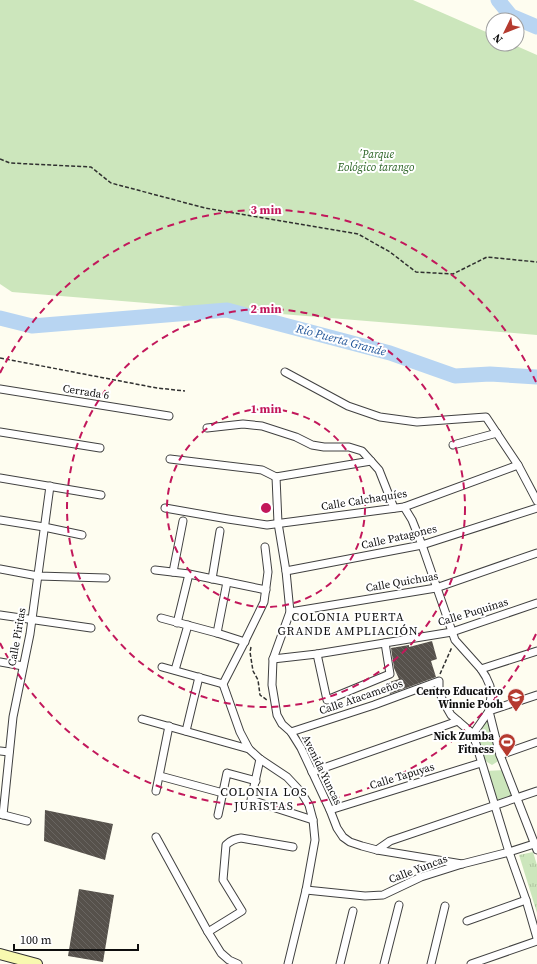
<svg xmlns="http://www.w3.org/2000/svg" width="537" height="964" viewBox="0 0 537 964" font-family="'Source Serif 4',serif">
	<defs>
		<pattern id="grass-tufts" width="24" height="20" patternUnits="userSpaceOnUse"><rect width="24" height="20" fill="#cce6bc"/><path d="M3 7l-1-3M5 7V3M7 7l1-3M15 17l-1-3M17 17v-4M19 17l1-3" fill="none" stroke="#aec4a0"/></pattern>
		<pattern id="building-back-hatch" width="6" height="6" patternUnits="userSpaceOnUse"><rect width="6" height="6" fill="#56514b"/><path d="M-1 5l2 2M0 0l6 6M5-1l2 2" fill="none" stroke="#696561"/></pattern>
	</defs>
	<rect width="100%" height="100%" fill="#fefdf0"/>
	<polygon fill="url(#grass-tufts)" points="533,852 537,865 537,913 519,855"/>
	<g fill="#cce6bc">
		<polygon points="0,0 413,0 493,35 493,44 512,44 537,55 537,335 12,292 0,284"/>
		<polygon points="488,716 500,760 492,765 484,760 477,739"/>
		<polygon points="504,770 513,797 495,803 486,771"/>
	</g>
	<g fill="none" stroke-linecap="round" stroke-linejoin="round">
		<g stroke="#b8d5f2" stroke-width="15">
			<polyline points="498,0 511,16 537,27"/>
			<polyline points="0,318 32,326 227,310 390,353 455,376 490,374 537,377"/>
		</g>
	</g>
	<g fill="url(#building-back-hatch)">
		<polygon points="432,641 437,659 431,661 436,677 390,694 386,683 399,679 394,668 391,648 409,645 409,647"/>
		<polygon points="45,810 113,824 105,860 44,841"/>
		<polygon points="79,889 114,895 103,962 68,956"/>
	</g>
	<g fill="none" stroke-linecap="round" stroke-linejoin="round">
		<g stroke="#414141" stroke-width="9">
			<g id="street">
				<polyline points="285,372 348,406 380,417 417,422 486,417 518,465 537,501"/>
				<polyline points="0,389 169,416"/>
				<polyline points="207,428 243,424 262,426 296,437 312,445 324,447 349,447 362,451 379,470 394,508"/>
				<polyline points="0,432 100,448"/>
				<polyline points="453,445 497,433"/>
				<polyline points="170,459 262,470 276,477"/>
				<polyline points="276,477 278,523 286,571 290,612 273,659 272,685 277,715 282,724 291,732 301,748 330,810 337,828 343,837 350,842 362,846 377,850 462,864"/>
				<polyline points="276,477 371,461"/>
				<polyline points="0,478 101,495"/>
				<polyline points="404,507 412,520 422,545 455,640 481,669 486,677 490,686 491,696 489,711 473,734"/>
				<polyline points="165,508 228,519 267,525 404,507 518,465"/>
				<polyline points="0,520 44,527 82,535"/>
				<polyline points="265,547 268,572 264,602 243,645 223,684 240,732 249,749 260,759 287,777 301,792 309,805 313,820 315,840 306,890 288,964"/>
				<polyline points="0,569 38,576 106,578"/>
				<polyline points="155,570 189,574 266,590"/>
				<polyline points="286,571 422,545 537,508"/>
				<polyline points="173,572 183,521"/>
				<polyline points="212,579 220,531"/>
				<polyline points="290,612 436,588 537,553"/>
				<polyline points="0,615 91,628"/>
				<polyline points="161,618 217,633 245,642"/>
				<polyline points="177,623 189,574"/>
				<polyline points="217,633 227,582"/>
				<polyline points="317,654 327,700 390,674 385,643"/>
				<polyline points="273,659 317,654 452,632 537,603"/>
				<polyline points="0,662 23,666"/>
				<polyline points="162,667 223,684"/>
				<polyline points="481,669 537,651"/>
				<polyline points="175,670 188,625"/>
				<polyline points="537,695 489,711 500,755 537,850"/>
				<polyline points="142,719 249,749"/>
				<polyline points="186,731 199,677"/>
				<polyline points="291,732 374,705 439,681 439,689 442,699 447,708 451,715 473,734 509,852 526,900 537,938"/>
				<polyline points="0,751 9,752"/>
				<polyline points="500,755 537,742"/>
				<polyline points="260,759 251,800 313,820"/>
				<polyline points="312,772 458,721"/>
				<polyline points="160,776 223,793"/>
				<polyline points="156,791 169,726"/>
				<polyline points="330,810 481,763"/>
				<polyline points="0,814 27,821"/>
				<polyline points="3,815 13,717 30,634 50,486"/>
				<polyline points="218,815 227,773 256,781"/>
				<polyline points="156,837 208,932 221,953 229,960 238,964"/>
				<polyline points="377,850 390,841 537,791"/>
				<polyline points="306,890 365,896 383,895 421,877 462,864 509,852 537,843"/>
				<polyline points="467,921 526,900"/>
				<path d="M208,932l34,-21 -19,-31 3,-35c5,-5 9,-6 15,-7l52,9"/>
				<polyline points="340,964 353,911"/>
				<polyline points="384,964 399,905"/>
				<polyline points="431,964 445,906"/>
				<polyline points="471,964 537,941"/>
			</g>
		</g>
		<g stroke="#303030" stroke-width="12">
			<polyline id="secondary" points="0,954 37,964"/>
		</g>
		<g stroke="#303030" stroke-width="1.5" stroke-dasharray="4 2" stroke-linecap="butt">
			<polyline points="0,159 10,163 91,167 111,183 205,208 358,234 390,252 416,272 453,274 487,257 537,262"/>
			<polyline points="0,358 157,388 185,391"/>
			<polyline points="251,647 250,652 253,671 258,680 260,695 267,700"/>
			<polyline points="440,674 452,647"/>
		</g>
		<use href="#street" stroke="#fff" stroke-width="7"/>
		<use href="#secondary" stroke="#f8f9b0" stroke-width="10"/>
	</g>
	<g fill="none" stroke="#c2185b" stroke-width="2" stroke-dasharray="7 5">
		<circle cx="266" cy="508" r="99"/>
		<circle cx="266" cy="508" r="199"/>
		<path d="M536 634A298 298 0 0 1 0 643M0 373A298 298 0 0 1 536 382"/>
	</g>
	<defs>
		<g id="school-pin" transform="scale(0.9)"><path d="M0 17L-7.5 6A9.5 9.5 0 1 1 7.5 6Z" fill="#b53a2f" stroke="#fff"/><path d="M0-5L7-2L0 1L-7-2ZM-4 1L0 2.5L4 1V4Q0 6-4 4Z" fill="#fff"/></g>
		<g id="stadium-pin" transform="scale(0.9)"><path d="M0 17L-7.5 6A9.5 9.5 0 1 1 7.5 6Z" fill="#b53a2f" stroke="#fff"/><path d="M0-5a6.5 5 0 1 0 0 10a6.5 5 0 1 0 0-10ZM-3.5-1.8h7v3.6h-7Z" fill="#fff"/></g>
	</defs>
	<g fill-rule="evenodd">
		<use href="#school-pin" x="516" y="697"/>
		<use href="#stadium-pin" x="507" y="742"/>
	</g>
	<g text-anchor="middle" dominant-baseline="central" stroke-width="4" stroke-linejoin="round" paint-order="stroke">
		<g font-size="11" font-style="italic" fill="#286222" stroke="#fff">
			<text x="376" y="154">´Parque<tspan x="376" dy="13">Eológico tarango</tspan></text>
		</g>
		<g font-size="11" fill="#0e0e0e" stroke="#fff">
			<text transform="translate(86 392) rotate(9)">Cerrada 6</text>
			<text transform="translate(364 500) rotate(-9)">Calle Calchaquíes</text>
			<text transform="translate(399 537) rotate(-13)">Calle Patagones</text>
			<text transform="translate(402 582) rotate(-10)">Calle Quichuas</text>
			<text transform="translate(473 612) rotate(-17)">Calle Puquinas</text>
			<text transform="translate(17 637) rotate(-80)">Calle Piritas</text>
			<text transform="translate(361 697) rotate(-19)">Calle Atacameños</text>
			<text transform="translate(322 770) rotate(64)">Avenida Yuncas</text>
			<text transform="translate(402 776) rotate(-17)">Calle Tapuyas</text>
			<text transform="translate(418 869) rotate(-21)">Calle Yuncas</text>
		</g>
		<g font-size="11" font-weight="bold" fill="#0e0e0e" stroke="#fff" text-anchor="end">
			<text x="503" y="691">Centro Educativo<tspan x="503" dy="13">Winnie Pooh</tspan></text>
			<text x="494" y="736">Nick Zumba<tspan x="494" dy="13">Fitness</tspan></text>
		</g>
		<g font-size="12" font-style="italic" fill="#1f5498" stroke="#fff">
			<text transform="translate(341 340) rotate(15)">Río Puerta Grande</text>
		</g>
		<g font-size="12" letter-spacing="1" fill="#0e0e0e" stroke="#fff">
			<text x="348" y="617">COLONIA PUERTA<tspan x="348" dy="14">GRANDE AMPLIACIÓN</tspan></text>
			<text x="264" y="792">COLONIA LOS<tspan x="264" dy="14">JURISTAS</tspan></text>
		</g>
	</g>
	<circle cx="266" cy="508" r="6" fill="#c2185b" stroke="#fff" stroke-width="2"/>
	<g font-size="12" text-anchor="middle" font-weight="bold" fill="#c2185b" stroke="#fff" stroke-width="4" stroke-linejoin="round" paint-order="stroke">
		<text x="266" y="214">3 min</text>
		<text x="266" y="313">2 min</text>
		<text x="266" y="413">1 min</text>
	</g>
	<g transform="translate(505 32) rotate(227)"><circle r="19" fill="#ffffff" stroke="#9f9f9f"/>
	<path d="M0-3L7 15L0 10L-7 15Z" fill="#b53a2f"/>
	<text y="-6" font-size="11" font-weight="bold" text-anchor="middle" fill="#0e0e0e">N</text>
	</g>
	<path d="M14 944v6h124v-6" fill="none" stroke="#0e0e0e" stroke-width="2"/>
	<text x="20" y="944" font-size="12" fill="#0e0e0e" stroke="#ffffff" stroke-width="3" paint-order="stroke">100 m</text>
</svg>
